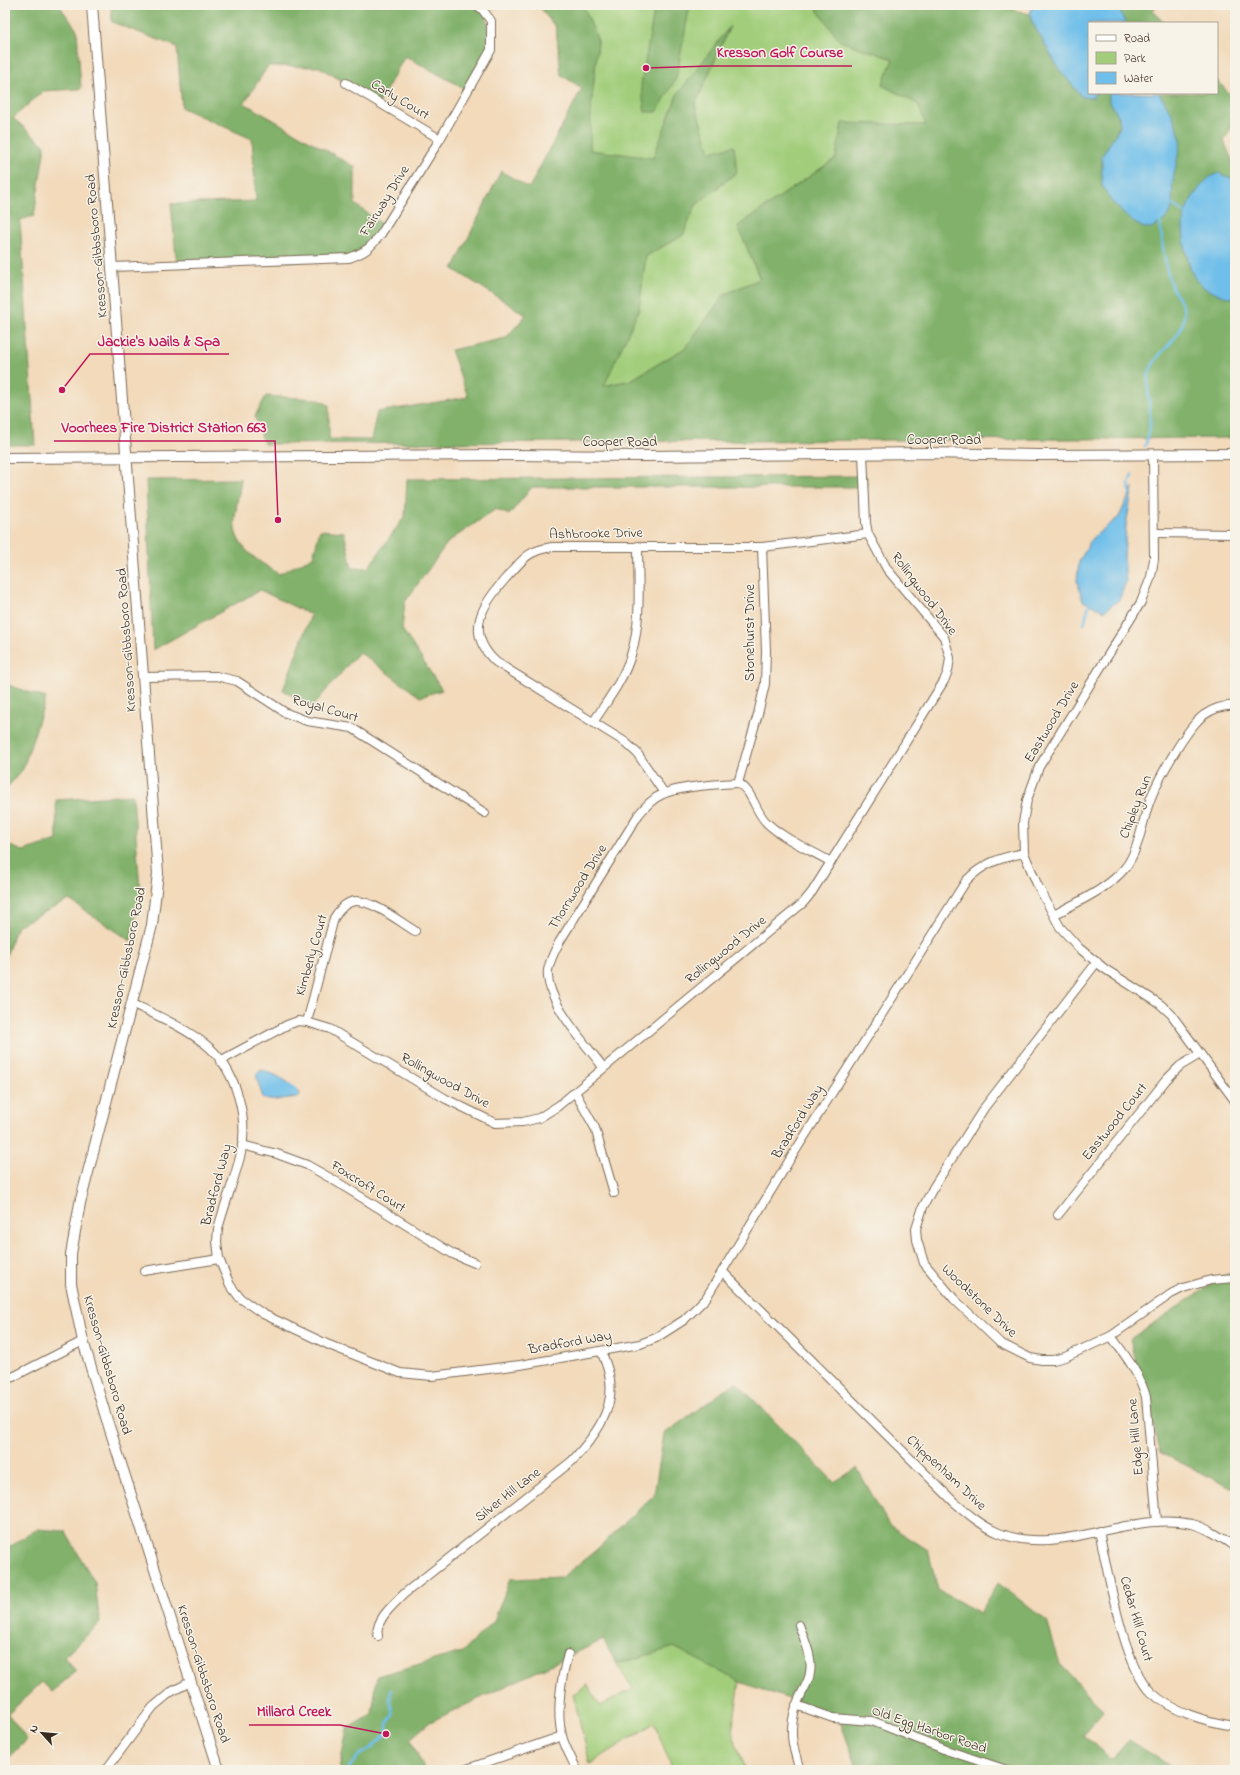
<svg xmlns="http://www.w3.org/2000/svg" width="1240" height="1775" viewBox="0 0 1240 1775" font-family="'Indie Flower',sans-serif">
	<rect width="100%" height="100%" fill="#f7f3e8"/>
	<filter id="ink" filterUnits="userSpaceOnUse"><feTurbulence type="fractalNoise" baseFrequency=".025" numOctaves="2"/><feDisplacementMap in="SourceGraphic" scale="8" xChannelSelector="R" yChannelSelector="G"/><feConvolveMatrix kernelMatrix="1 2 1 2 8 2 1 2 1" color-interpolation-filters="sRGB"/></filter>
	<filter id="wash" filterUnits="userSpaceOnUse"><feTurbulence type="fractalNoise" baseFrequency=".012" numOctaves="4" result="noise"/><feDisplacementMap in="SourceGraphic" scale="16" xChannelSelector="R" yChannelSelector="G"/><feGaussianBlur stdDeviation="0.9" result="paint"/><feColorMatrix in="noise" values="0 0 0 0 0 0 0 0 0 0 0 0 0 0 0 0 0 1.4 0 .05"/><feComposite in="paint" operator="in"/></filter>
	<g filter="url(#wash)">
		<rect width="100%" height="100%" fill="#f2dabb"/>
		<g fill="#a2ce7b" stroke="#6e7c4c">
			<polygon points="583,5 816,5 818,11 840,41 894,59 882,85 918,104 926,125 842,124 836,158 738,226 760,279 725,294 685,348 631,380 603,386 639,309 646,256 683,235 696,205 737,172 710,152 695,105 729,28 677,95 654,159 589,150 591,108 598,41"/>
			<polygon points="674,1647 740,1682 732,1732 746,1770 673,1770 654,1723 590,1764 573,1694 588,1685 600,1706 633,1689 617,1664"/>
		</g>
		<g fill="#81b16b" stroke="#5e6e44">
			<polygon points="5,5 59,5 77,30 81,89 43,91 13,118 45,146 34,216 20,220 35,445 5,445"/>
			<polygon points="111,5 117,5 133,11 134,5 512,5 485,10 491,41 467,90 405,56 379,103 319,67 268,66 244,103 355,167 355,204 386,227 349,259 177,266 171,204 256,201 252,139 182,108 177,47 112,22"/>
			<polygon points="538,5 583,5 598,41 591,108 590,150 653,158 677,95 730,26 695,105 710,152 734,146 737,172 696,205 683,235 646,256 639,309 604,386 631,380 685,348 725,294 760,279 738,226 836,158 842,123 926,125 918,104 882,85 893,59 840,41 818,11 816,5 1002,5 1006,8 1030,14 1059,69 1086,98 1093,93 1111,93 1120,122 1102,185 1159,224 1181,140 1159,93 1217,93 1217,80 1235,100 1235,121 1224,141 1235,167 1235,438 264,444 255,416 266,396 317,399 329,405 329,439 371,440 377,412 468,397 451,350 506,338 526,315 453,269 501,171 529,188 582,88 561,75 556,28"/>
			<polygon points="655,5 690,5 676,79 657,112 645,112 641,85"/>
			<polygon points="1115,5 1158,5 1153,11 1164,23 1126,23"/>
			<path d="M866,476l1,11h-335l-23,28 -13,-6 -48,33 -43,60 -3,27 40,61 -22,7 -61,-45 -47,55 -29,-17 28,-75 -51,-25 -107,60 -7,-170 95,-1c-1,12 -8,39 -6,50 4,22 27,34 44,45l34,-17 7,-27 24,2 8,36h16l37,-52 2,-37z"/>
			<polygon points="5,684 46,698 23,769 5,790"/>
			<polygon points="133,795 140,890 131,941 69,900 17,926 5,959 5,844 23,851 57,840 56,800"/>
			<polygon points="1228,1273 1235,1274 1235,1489 1161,1453 1130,1339"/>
			<polygon points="736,1382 834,1482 857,1468 889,1525 928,1550 938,1590 980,1613 998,1583 1047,1621 1060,1664 1104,1711 1083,1735 1112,1759 1129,1740 1177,1770 858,1770 838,1716 740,1682 674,1647 617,1664 603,1640 430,1722 410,1739 425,1770 339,1770 347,1729 372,1714 377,1676 462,1652 494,1621 510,1579 562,1577 595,1551 654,1495 664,1434"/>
			<polygon points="37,1529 65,1531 95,1583 100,1623 64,1657 76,1671 52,1692 42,1682 8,1714 27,1740 5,1762 5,1550"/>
		</g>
		<g fill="#6fbfea" stroke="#557484">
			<polygon points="1032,5 1118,5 1125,23 1089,23 1089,93 1096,93 1092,98 1082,97 1059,69 1032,22 1030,14"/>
			<polygon points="1109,93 1159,93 1172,114 1181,140 1173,180 1172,208 1165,220 1151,228 1144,228 1133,222 1111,201 1102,185 1102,156 1120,127 1119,117 1109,101"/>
			<path d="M1219,173l16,7v119c-11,-3 -28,-7 -36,-16 -8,-7 -9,-17 -12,-27 -6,-29 -7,-43 11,-66 6,-8 11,-14 21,-17z"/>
			<polygon points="1133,487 1126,525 1124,558 1126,582 1119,600 1104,611 1083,601 1077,581 1079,562 1092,538 1119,517"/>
			<path d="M261,1070c9,1 35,15 39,24l-2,4c-13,-2 -23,6 -35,0l-7,-23z"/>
		</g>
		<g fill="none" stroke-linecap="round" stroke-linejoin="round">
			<g stroke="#6fbfea" stroke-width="2.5">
				<polyline points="1171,204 1187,214"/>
				<path d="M1145,446c2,-6 5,-13 5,-21 1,-18 -6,-40 1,-57 9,-21 35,-30 33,-57 -1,-10 -10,-17 -13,-27 -7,-20 -9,-42 -11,-63"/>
				<polyline points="1130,494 1129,483 1132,475"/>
				<polyline points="1084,624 1090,601"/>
				<polyline points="347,1770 359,1755 371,1748 387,1733 387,1723 393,1715 390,1698 391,1690"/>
			</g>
		</g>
	</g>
	<g filter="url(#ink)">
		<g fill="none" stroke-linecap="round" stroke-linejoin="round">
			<g stroke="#7b6855" stroke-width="10">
				<g id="minor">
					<polyline points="346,83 440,139"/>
					<path d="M113,267l236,-9c17,-6 21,-10 32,-24l59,-95 51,-89v-29l-9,-12 -6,-4"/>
					<polyline points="1153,454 1154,559 1151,577 1141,602 1039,767 1027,800 1023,823 1024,853 1037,884 1060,927 1079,948 1105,969 1160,1004 1171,1014 1235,1101"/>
					<polyline points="1154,533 1235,534"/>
					<polyline points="143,677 216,676 237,681 286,713 307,721 352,728 485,813"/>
					<path d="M594,721c13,-20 30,-42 37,-66 11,-35 7,-74 7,-109"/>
					<polyline points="738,783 758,714 765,684 766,651 762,547"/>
					<path d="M738,783c15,8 17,29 29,40 17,16 43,27 64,39"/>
					<path d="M664,793l-27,-40 -12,-11 -129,-80c-32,-30 -14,-57 10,-84 17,-18 20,-27 46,-31h210l106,-13"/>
					<path d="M1054,915c23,-13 54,-26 71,-47 14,-18 17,-45 24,-65 7,-21 38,-76 55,-88 9,-6 20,-10 31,-9"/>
					<polyline points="1097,962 984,1108 933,1188 923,1207 916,1229 917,1240 924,1263 954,1299 1000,1343 1030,1358 1042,1360 1053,1360 1065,1357 1111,1336 1171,1294 1183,1288 1211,1280 1235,1278"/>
					<path d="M133,1004c25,12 55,25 77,44 26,24 39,70 31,105 -6,25 -16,50 -23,76l-1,12 2,18 11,26 10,13 23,16 66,31 71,28 32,3 88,-11 120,-21 16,-6 28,-18 22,-22 83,-137 177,-280c17,-18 34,-23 58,-28"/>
					<path d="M307,1022l27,-104c5,-8 12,-17 22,-17 18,0 44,21 59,30"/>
					<polyline points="220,1061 287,1025 298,1021 307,1022 330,1029 446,1099 495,1123 523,1122 539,1118 558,1106 803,903 812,892 944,681 948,671 950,658 944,637 887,569 868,534 866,523 863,454"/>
					<path d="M603,1067c-18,-24 -58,-66 -55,-97 2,-10 7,-20 12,-29l79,-127c7,-8 14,-16 24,-20 18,-8 55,-10 75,-11"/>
					<polyline points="575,1092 595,1128 614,1193"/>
					<polyline points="242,1145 277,1154 307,1165 332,1179 453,1254 475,1263"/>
					<polyline points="1058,1215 1166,1080 1180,1066 1200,1054"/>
					<polyline points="144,1271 219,1259"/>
					<path d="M723,1272l231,230c14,12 28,24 45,31 61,25 130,-23 193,-9 16,4 30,14 43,23"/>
					<path d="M1111,1336c14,19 29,38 35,61l11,125"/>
					<polyline points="5,1381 83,1341"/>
					<path d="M1099,1531c9,40 24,134 52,161 21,20 56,30 84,34"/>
					<path d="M799,1625c5,14 14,32 11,48 -1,10 -10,21 -13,31 -9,25 -5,42 3,66"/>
					<path d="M378,1636c-4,-16 17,-33 27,-43l167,-132c22,-24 45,-52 37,-87 -2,-8 -5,-16 -8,-23"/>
					<path d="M568,1654c-7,24 -12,58 -6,82 3,12 10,23 15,34"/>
					<polyline points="796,1705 833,1718 872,1721 949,1751 1007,1770"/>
					<polyline points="106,1770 153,1707 171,1692 190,1682"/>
					<polyline points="464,1770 562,1736"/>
				</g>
			</g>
			<g stroke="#7b6855" stroke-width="12">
				<g id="tertiary">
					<polyline points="92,5 158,873 152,925 80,1203 71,1254 71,1284 83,1341 106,1417 219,1770"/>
					<polyline points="5,458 503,455 645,456 928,453 1038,455 1235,454"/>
				</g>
			</g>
			<use href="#minor" stroke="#fff" stroke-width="8"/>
			<use href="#tertiary" stroke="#fff" stroke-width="10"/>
		</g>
	</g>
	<g text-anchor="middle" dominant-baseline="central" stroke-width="3" stroke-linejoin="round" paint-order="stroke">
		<g font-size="14" fill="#3b2a1e" stroke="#f7f3e8">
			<text transform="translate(400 100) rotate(31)">Carly Court</text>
			<text transform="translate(385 201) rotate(-58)">Fairway Drive</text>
			<text transform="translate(97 246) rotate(-95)">Kresson-Gibbsboro Road</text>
			<text x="944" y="440">Cooper Road</text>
			<text x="620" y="442">Cooper Road</text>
			<text transform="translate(596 534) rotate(-1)">Ashbrooke Drive</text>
			<text transform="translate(924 594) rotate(53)">Rollingwood Drive</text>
			<text transform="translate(750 633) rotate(-90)">Stonehurst Drive</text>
			<text transform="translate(127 640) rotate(-94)">Kresson-Gibbsboro Road</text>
			<text transform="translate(325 709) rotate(16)">Royal Court</text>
			<text transform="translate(1052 722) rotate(-59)">Eastwood Drive</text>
			<text transform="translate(1136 807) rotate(-69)">Chipley Run</text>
			<text transform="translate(578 887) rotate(-58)">Thornwood Drive</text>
			<text transform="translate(726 950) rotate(-39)">Rollingwood Drive</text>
			<text transform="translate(312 955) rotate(-74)">Kimberly Court</text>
			<text transform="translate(127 958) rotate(-78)">Kresson-Gibbsboro Road</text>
			<text transform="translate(445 1081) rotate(29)">Rollingwood Drive</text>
			<text transform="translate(798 1122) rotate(-58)">Bradford Way</text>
			<text transform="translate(1115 1122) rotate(-51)">Eastwood Court</text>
			<text transform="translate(217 1185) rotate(-75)">Bradford Way</text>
			<text transform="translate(368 1187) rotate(32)">Foxcroft Court</text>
			<text transform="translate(979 1301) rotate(44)">Woodstone Drive</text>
			<text transform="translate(570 1343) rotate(-10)">Bradford Way</text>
			<text transform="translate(107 1365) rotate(74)">Kresson-Gibbsboro Road</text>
			<text transform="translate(1136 1437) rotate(-95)">Edge Hill Lane</text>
			<text transform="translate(946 1473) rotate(43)">Chippenham Drive</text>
			<text transform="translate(508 1495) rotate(-38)">Silver Hill Lane</text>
			<text transform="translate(1136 1619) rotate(74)">Cedar Hill Court</text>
			<text transform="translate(203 1674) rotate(72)">Kresson-Gibbsboro Road</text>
			<text transform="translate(929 1730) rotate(19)">Old Egg Harbor Road</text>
		</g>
	</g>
	<path fill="none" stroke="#c2185b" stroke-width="1.5" d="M646 68L709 66H852M62 390L90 354H229M278 520L275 441H54M386 1734L340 1725H249"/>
	<g fill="#c2185b" stroke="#f7f3e8" stroke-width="1.5">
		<circle cx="646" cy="68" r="4"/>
		<circle cx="62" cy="390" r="4"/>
		<circle cx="278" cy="520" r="4"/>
		<circle cx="386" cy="1734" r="4"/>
	</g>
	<g font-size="15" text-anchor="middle" font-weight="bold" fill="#c2185b" stroke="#f7f3e8" stroke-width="3" stroke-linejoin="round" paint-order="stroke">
		<text x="780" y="57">Kresson Golf Course</text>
		<text x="159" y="346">Jackie's Nails &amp; Spa</text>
		<text x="164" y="432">Voorhees Fire District Station 663</text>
		<text x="294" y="1716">Millard Creek</text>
	</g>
	<rect width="1240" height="1775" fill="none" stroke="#f7f3e8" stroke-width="20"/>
	<rect x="1088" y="22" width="130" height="72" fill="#f7f3e8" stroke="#aca397"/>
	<rect x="1096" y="35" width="20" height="6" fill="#ffffff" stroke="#aca397"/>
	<text x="1124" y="42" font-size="12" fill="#3b2a1e">Road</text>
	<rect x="1096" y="52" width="20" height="12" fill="#a2ce7b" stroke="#aca397"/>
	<text x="1124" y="62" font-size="12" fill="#3b2a1e">Park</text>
	<rect x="1096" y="72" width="20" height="12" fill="#6fbfea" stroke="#aca397"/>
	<text x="1124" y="82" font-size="12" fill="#3b2a1e">Water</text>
	<g transform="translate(42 1733) rotate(297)" stroke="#f7f3e8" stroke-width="3" paint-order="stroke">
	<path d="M0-3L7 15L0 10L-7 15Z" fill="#3b2a1e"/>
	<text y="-6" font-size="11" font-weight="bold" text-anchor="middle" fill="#3b2a1e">N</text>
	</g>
</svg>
